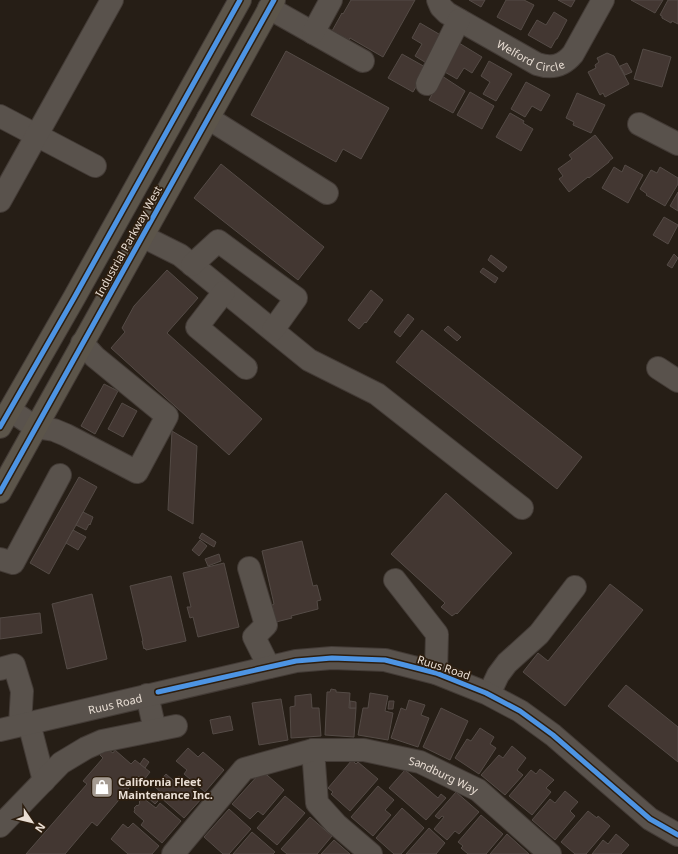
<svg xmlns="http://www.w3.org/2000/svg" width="678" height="854" viewBox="0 0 678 854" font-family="'Noto Sans',sans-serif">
	<rect width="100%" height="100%" fill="#261e16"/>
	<g fill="#433732" stroke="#544b46">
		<polygon points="351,0 415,0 383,57 350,38 349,40 332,31 342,13 343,14"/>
		<polygon points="469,0 485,0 481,7"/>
		<polygon points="506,0 524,0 534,5 521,30 497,17"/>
		<polygon points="558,0 575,0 571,7"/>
		<polygon points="631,0 663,0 655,13"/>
		<polygon points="668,0 678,0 678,24 672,21 671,23 662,18 662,16 660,15"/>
		<polygon points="554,12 567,20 557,39 556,39 551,48 528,35 537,20 546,25"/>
		<polygon points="420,23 444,37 428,64 415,56 422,44 412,38"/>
		<polygon points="459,43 482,57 472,73 464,68 457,79 443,71"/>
		<polygon points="643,49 671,57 662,87 634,79"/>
		<polygon points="286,51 389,108 361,159 343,149 336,162 251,115"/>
		<polygon points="607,53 614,56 629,84 605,97 603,93 600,95 588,72 596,68 595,65 599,62 597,58"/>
		<polygon points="402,54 427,68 413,92 388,78"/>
		<polygon points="489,61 512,74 496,101 483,94 490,82 481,76"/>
		<polygon points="627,63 632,72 625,75 620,66"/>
		<polygon points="442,76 465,91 453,113 429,100"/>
		<polygon points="526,82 550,95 541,111 532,106 525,117 511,109"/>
		<polygon points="470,92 494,106 482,129 457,115"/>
		<polygon points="577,93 605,105 591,133 573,125 574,122 566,118"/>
		<polygon points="510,113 524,121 523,123 533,129 521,151 496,137"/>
		<polygon points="595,135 613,158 609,161 609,162 589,178 588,177 569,192 559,179 563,176 558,169 572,159 569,155"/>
		<polygon points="221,164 324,247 298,280 194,198"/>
		<polygon points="625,165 643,175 628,203 602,188 614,167 622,172"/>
		<polygon points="660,167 678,178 678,184 665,206 646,195 647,194 640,189 651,170 657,173"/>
		<polygon points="678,192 678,211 670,206"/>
		<polygon points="664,217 678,225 668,244 653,235"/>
		<polygon points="674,254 678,258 672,268 667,265"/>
		<polygon points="491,255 507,267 503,272 488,260"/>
		<polygon points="483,268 498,278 495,283 480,272"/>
		<polygon points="167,270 198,298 167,333 262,419 229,455 111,348 125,332 122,328 134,306"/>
		<polygon points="371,290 383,300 366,323 365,322 359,329 348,320"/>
		<polygon points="408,314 414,319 400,337 394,332"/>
		<polygon points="448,326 461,337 457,341 444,330"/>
		<polygon points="422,330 582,457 557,489 396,362"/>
		<polygon points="104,384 118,391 95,434 81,426"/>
		<polygon points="122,403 137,411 123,437 108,429"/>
		<polygon points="172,431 197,446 193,524 168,510"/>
		<polygon points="79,477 97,487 49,574 30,563"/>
		<polygon points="446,493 512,553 457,614 456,613 452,616 441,607 445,603 391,554"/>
		<polygon points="83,512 93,517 90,525 89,524 86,530 76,525"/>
		<polygon points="73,530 86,537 78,550 66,543"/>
		<polygon points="202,533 216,542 214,547 199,538"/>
		<polygon points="200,540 207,546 199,556 192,550"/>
		<polygon points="302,541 313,586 317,585 321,600 317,601 318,609 291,616 292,618 276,622 272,605 274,604 262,551"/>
		<polygon points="219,554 221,561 208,566 205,559"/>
		<polygon points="224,563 239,627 198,637 193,617 190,618 187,607 191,607 183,573"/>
		<polygon points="171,576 186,641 146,650 145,648 144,649 142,641 143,641 130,586"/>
		<polygon points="610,584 643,610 565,706 523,672 538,653 548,661"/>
		<polygon points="92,594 107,659 67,669 52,604"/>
		<polygon points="40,613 42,633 0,639 0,618"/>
		<polygon points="626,685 678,727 678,762 608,706"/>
		<polygon points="331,689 336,690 336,692 350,693 349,708 356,708 354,737 325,735 327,692 330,692"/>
		<polygon points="370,693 388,696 385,711 393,713 388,740 358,735 363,708 368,708"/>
		<polygon points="311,694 312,708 319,708 321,736 291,738 290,707 295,706 295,696"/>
		<polygon points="281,699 288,740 259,745 252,703"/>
		<polygon points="409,700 425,705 421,715 429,718 418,747 391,738 401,708 406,710"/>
		<polygon points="350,701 356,702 356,708 350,708"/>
		<polygon points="389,701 394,701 393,709 388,709"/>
		<polygon points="441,708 468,721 450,760 423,747"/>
		<polygon points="230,716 233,730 213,734 210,720"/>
		<polygon points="480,728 494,737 490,744 496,748 479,774 455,758 467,739 471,741"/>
		<polygon points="512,746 526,758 517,770 523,775 505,795 481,775 499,755 503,758"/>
		<polygon points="106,748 113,753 115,750 131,764 135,760 150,772 144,780 139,776 97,826 92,822 65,854 26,854 87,784 83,781 103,758 100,755"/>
		<polygon points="188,748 198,757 203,752 224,770 205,792 184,774 187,770 176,761"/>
		<polygon points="144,758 149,762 145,768 140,764"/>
		<polygon points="352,760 356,764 358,762 378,779 350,811 331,794 333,792 328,788"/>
		<polygon points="540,769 554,780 546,788 551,792 532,815 509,796 531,770 536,774"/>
		<polygon points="405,770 438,798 441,794 446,798 426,820 389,788"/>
		<polygon points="260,773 267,775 284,790 263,815 258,811 250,819 232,804"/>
		<polygon points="166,774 174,781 179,776 203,797 184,818 160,797 163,794 155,787"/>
		<polygon points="378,786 394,800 385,810 391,815 373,836 351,817"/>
		<polygon points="565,791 578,802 570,811 575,816 555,840 532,820 550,799 555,803"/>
		<polygon points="456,792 479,812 459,834 455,831 447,840 434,829 444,817 442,816 439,819 435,816"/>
		<polygon points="149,793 158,801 155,804 146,796"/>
		<polygon points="285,796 305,813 277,845 257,828"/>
		<polygon points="143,798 156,808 160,803 181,821 162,843 141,825 144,821 134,812 135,809 134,808 137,805 138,806 140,803 139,802"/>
		<polygon points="402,808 424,828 401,854 394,854 376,838"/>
		<polygon points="229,809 251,829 229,854 223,854 204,837"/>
		<polygon points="588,811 597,818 598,816 610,826 586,854 575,854 561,842"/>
		<polygon points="481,815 503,834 486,854 468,854 461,848 463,846 458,842"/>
		<polygon points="310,817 332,836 317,854 287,854 281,849"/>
		<polygon points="133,823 159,846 152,854 128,854 111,839 123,824 128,828"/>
		<polygon points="429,828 445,843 436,854 406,854"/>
		<polygon points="252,832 275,852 273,854 233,854"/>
		<polygon points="507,834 529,854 490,854"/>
		<polygon points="616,834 629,845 621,854 592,854 603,840 608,844"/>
		<polygon points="334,840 350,854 321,854"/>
	</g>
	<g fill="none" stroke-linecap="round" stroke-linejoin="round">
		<g stroke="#433b36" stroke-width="24">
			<g id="minor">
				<path id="s1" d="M438,0l3,7 6,6 90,51c15,5 26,2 36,-10l30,-54"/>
				<polyline points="269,8 363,61"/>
				<polyline points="313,33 331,0"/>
				<polyline points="427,84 459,20"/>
				<polyline points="0,116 95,166"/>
				<polyline points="208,118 327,193"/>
				<polyline points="639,124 678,144"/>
				<polyline points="0,201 112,0"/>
				<polyline points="142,236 180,255 309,360 377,394 522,508"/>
				<polyline points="192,265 218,241 296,298 273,330"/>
				<polyline points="224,292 197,327 246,368"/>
				<polyline points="658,368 678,381"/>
				<polyline points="10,410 35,427 54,430 66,435 137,472 167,416 95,357 82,343"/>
				<polyline points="0,559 13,563 60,475"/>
				<polyline points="249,568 266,625 254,637 269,667"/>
				<polyline points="395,580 437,634 436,673"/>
				<polyline points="0,669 14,665 22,691 20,725"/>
				<polyline points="489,694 498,675 507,663 539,634 575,587"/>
				<polyline points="147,695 155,730"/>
				<polyline points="29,723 44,781"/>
				<path id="s2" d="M0,730l296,-69 36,-3 53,2 51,13 50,20 34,18 33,24 97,84 28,16"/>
				<polyline points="313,750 317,803 336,824 371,854"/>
				<polyline points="0,826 61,763 86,748 102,741 176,726"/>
				<path id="s3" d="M173,854l71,-85 69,-19h51l56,12 58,28 72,64"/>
			</g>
		</g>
		<g stroke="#433b36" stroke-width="24">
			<g id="major">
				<polyline points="0,427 74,298 240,0"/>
				<polyline points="0,492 274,0"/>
			</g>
		</g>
		<use href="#minor" stroke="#59524c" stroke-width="22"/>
		<use href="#major" stroke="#5c554a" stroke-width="22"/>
		<g stroke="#2d1e0f" stroke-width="8">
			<g id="cycleway">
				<polyline points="0,427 74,298 240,0"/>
				<polyline points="0,492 274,0"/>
				<polyline points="158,692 296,661 332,658 385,660 436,673 486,693 520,711 553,735 650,819 678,835"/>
			</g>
		</g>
		<use href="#cycleway" stroke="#4d94e3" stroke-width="5"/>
	</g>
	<defs>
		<g id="shop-square" transform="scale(1.15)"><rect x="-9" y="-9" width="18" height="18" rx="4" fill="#a59b92" stroke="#2d1e0f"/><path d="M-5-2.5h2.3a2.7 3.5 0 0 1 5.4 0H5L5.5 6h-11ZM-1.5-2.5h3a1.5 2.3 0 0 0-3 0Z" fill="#fff"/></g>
	</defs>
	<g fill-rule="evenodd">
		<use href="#shop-square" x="102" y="787"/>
	</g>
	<g text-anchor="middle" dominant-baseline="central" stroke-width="3.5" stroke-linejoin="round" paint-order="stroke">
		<g font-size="11" fill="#e9ded4" stroke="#2d1e0f">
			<text stroke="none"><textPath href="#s1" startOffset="111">Welford Circle</textPath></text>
			<text transform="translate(128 241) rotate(-61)">Industrial Parkway West</text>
			<text transform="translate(444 667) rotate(18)">Ruus Road</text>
			<text stroke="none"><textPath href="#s2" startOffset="118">Ruus Road</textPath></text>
			<text stroke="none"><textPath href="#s3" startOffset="317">Sandburg Way</textPath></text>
		</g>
		<g font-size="11" font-weight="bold" fill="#e9ded4" stroke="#2d1e0f" text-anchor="start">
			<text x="118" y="781">California Fleet<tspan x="118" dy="13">Maintenance Inc.</tspan></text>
		</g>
	</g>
	<g transform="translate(32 822) rotate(125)" stroke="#2d1e0f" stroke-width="3" paint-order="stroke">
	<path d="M0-3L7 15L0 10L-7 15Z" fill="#e9ded4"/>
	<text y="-6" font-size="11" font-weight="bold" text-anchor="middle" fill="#e9ded4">N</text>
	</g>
</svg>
